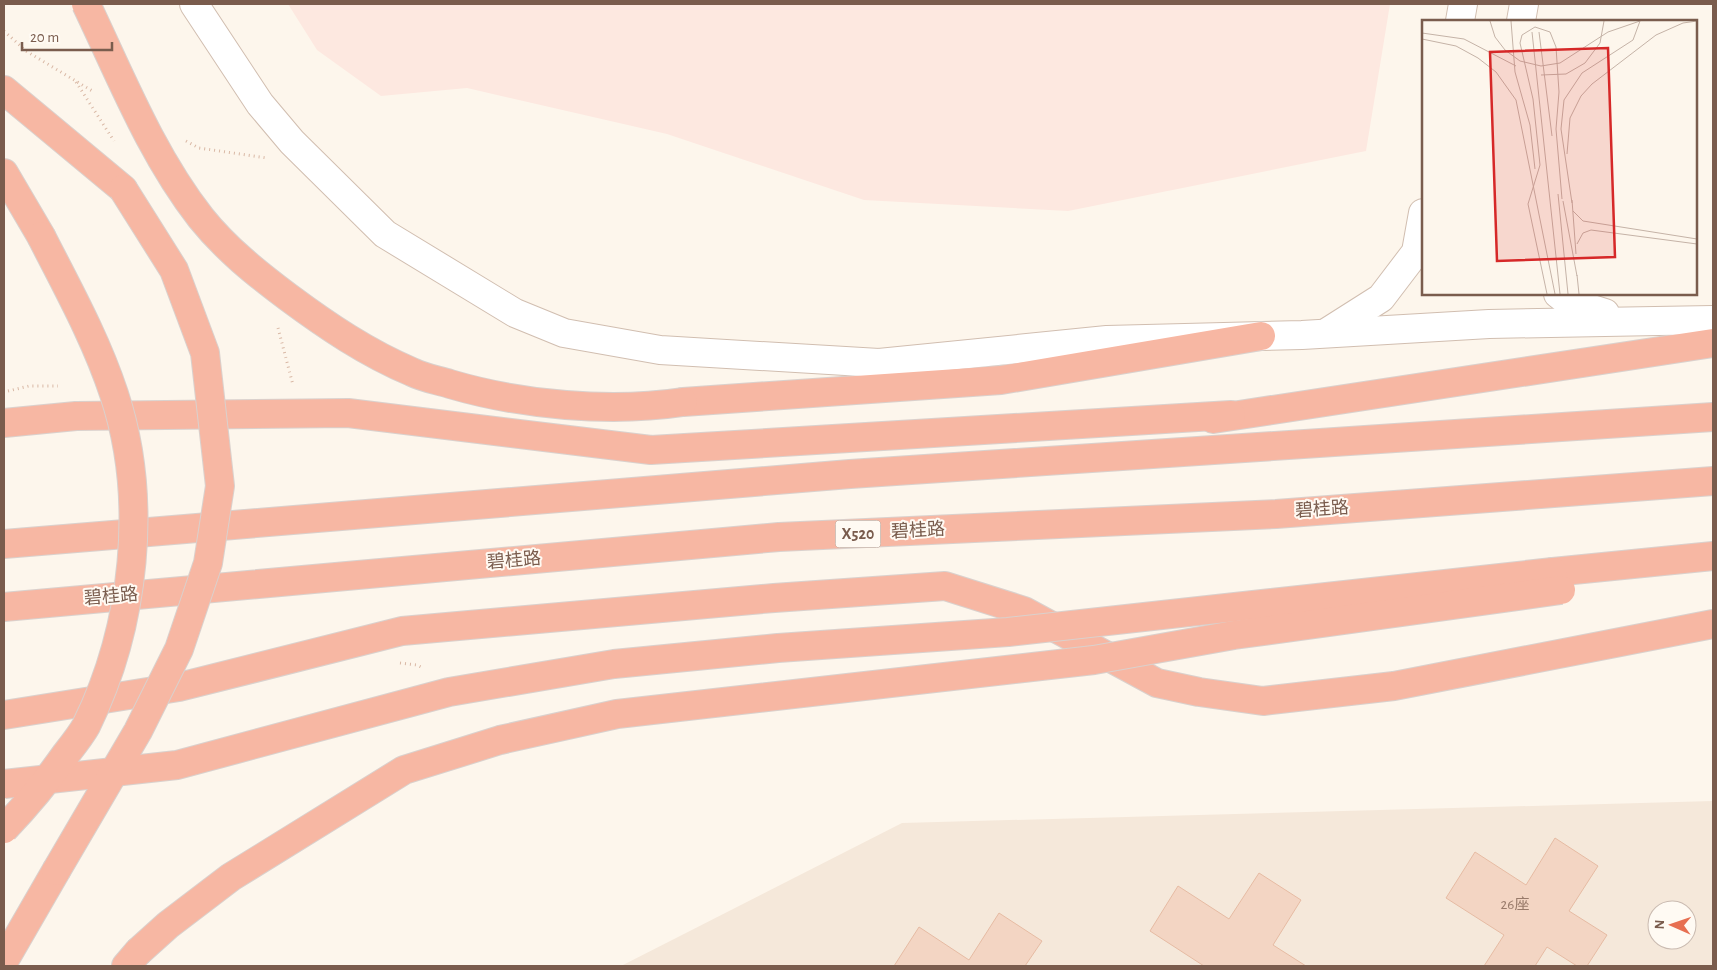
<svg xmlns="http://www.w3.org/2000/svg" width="1717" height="970" viewBox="0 0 1717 970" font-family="'Alegreya Sans','Noto Sans SC',sans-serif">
	<rect width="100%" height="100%" fill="#fdf6ec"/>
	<path fill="#f5e8da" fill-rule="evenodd" d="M1713,801v165h-1092l281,-143zM1657,910h30v30h-30z"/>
	<polygon fill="#fde8e0" points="288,4 1390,4 1366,151 1068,211 864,200 667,134 467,88 381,96 317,50"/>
	<g fill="#f3d5c3" stroke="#e6bba3">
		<polygon points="1555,838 1598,866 1569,911 1607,935 1587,966 1577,966 1547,947 1535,966 1484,966 1504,935 1446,898 1475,852 1526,885"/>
		<polygon points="1259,873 1301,900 1273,945 1306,966 1204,966 1150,931 1178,886 1229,919"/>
		<polygon points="999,913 1042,941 1025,966 894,966 919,927 969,960"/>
	</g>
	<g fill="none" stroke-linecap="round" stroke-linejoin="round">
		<g stroke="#d1beb0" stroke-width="30">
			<g id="minor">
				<polyline points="194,4 260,104 292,142 385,234 515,313 564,333 660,350 879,363 1107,340 1302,335 1489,324 1713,320"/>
				<polyline points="1460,21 1463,4"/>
				<polyline points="1521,21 1524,4"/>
				<polyline points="1558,294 1567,301 1605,313"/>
				<polyline points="1329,331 1381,298 1416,252 1423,213"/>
			</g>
		</g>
		<g stroke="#dad1cd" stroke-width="30">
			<g id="highway">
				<polyline points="4,90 123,189"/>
				<polyline points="4,173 41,236"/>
				<polyline points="683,402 1001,380 1261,336"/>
				<polyline points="1213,419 1713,343"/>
				<polyline points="4,423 76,416 348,413 651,450 1231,415"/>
				<polyline points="4,544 850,474 1713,417"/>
				<polyline points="1553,572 1713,556"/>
				<polyline points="4,607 779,537 1276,514 1713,481"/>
				<polyline points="4,715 179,687 402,631 774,598 945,586 1024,611 1157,683 1199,692 1263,701 1394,686 1713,624"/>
				<polyline points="4,961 56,871"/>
				<polyline points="126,966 138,952"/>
			</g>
		</g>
		<g stroke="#d9b8a5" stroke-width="3" stroke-dasharray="1 4" stroke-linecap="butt">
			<polyline points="4,31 26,51 94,92"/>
			<polyline points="76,82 114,141"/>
			<polyline points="186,141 199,148 267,158"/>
			<polyline points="278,328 293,385"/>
			<polyline points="8,391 29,386 58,386"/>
			<polyline points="400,663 417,665 423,668"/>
		</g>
		<use href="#minor" stroke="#fff" stroke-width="28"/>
		<use href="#highway" stroke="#f7b7a3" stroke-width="28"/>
		<g stroke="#dad1cd" stroke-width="30" stroke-linecap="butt">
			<g id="highway-bridge">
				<path d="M86,4c35,73 65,150 115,214 25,31 55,55 87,79 39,29 79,56 124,75 12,6 25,8 38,12 71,21 160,29 233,18"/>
				<polyline points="4,784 177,765 449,692 614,664 778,648 1008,632 1553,572"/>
				<path d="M4,829c23,-24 43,-48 62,-75 7,-9 15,-19 20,-28 49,-99 63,-227 28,-332 -18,-55 -47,-107 -73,-158"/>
				<polyline points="56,871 138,731 179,649 208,563 220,486 205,353 174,270 123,189"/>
				<polyline points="138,952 168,925 231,877 404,770 500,740 617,714 1094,660 1234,635 1561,590"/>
			</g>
		</g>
		<use href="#highway-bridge" stroke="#f7b7a3" stroke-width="28"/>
	</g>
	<g text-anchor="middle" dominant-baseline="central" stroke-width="4" stroke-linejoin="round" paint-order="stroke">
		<g font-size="15" fill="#987a6a">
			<text x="1515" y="904">26座</text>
		</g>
		<rect fill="#fffaf3" stroke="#a28b7f" stroke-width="1" x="835.5" y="520.5" width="45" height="27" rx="4"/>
		<g font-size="16" font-weight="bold" fill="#7a5c4d">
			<text x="858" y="534">X520</text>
		</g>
		<g font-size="18" fill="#7a5c4d" stroke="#fffaf3">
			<text transform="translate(1322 510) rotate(-4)">碧桂路</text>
			<text transform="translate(918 531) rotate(-3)">碧桂路</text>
			<text transform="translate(514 561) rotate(-5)">碧桂路</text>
			<text transform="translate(111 597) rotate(-5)">碧桂路</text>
		</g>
	</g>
	<g transform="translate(1422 20)">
		<rect width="275" height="275" fill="#fdf6ec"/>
		<path fill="none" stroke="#c5b3a7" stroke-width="1" d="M68,1l5,16 10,13 15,11 21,5 19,-3 48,-31 32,-11M89,1l4,51 15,53 5,44M110,12l28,262M117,12l13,104M0,13l42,6 52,27M0,19l34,7 22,12 18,14 20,28 39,194M119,55l25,-1 19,-11 15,-20 4,-22M145,134l3,-36 11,-22 11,-12 64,-49 27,-12 14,-2M136,174l10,100M150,180l4,54M141,181l14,75M150,183l-11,-74 3,-29 18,-27 51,-33 7,-19M151,191l10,10 114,18M155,224l6,-11 8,-3 106,14M155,255l2,19M125,274l-19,-90 12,-39 -7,-66 -13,-56 2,-8 13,-8 15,5 6,15 3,45 -3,37 6,70"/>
		<path fill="#d62828" fill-opacity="0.15" stroke="#d62828" stroke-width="2.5" d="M186,28l7,209 -118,4 -7,-209z"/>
		<rect width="275" height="275" fill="none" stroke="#7a5c4d" stroke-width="2.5"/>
	</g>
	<rect width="1717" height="970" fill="none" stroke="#7a5c4d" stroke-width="10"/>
	<g transform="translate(1672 925) rotate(272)"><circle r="24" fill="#fffaf3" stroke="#cabbb1"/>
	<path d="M0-4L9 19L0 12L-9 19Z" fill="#e76f51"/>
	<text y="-8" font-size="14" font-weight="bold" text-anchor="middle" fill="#7a5c4d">N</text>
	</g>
	<path d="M22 42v8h90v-8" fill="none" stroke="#7a5c4d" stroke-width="2.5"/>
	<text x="30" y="42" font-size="15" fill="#7a5c4d" stroke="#fffaf3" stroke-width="4" paint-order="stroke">20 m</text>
</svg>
